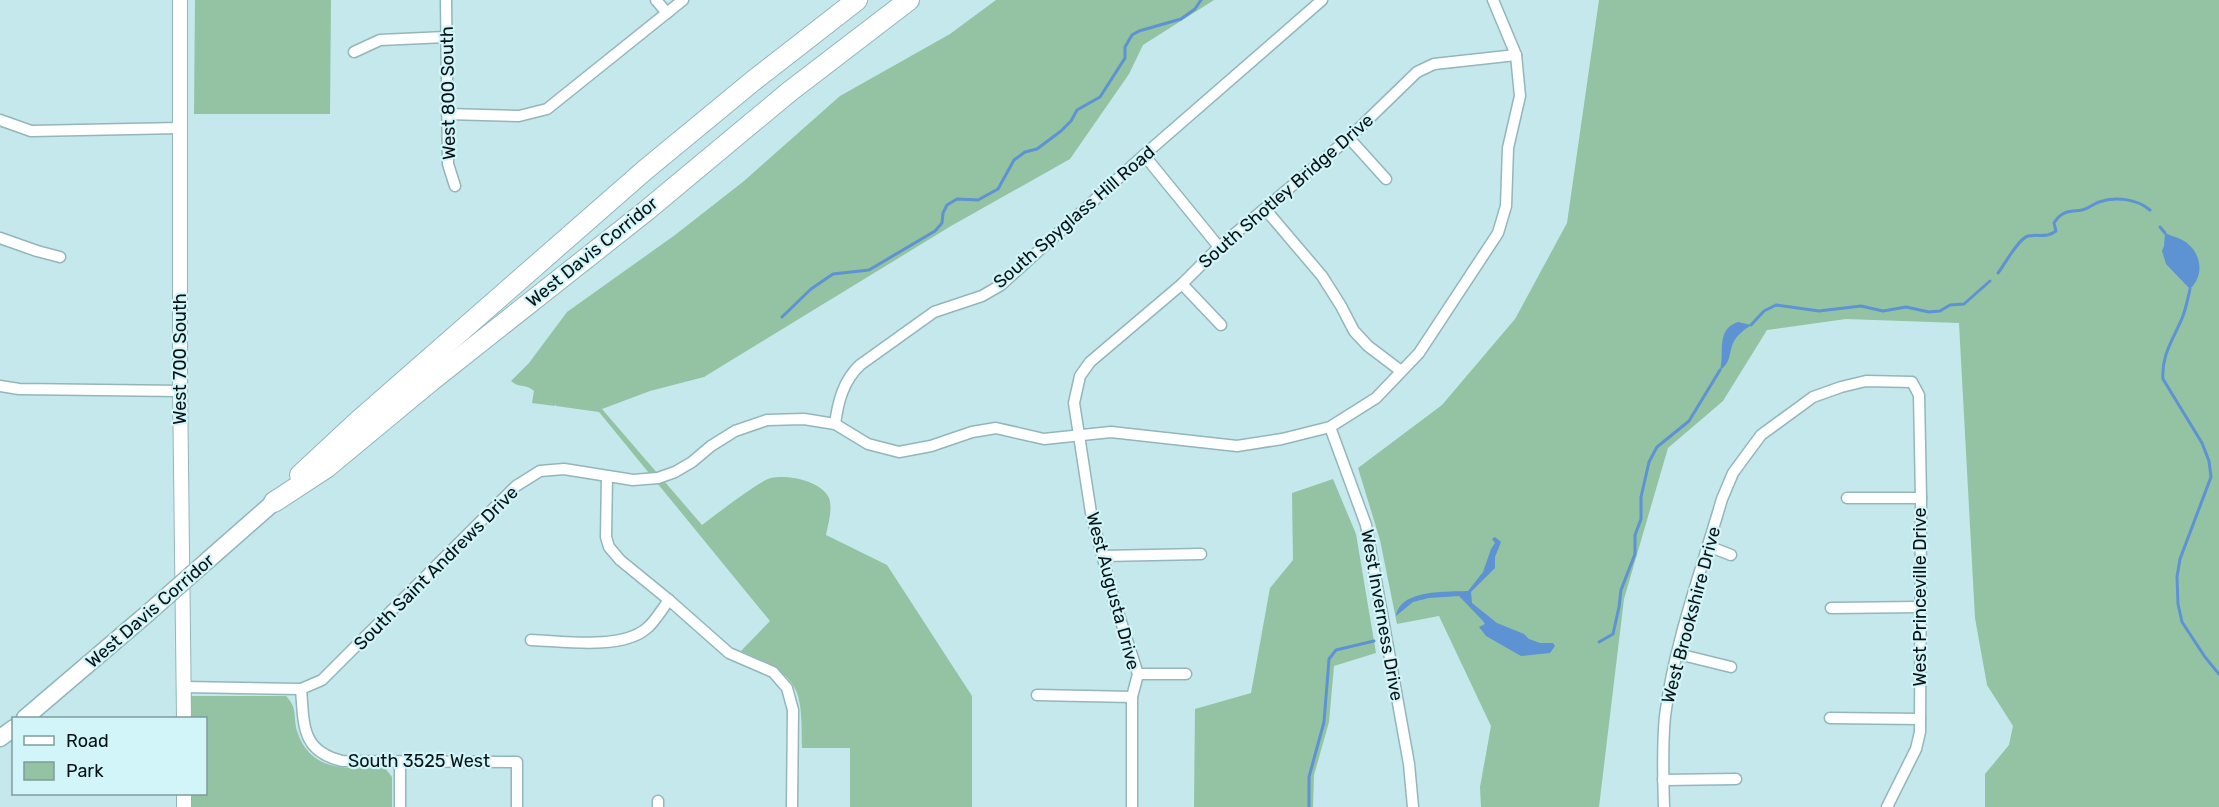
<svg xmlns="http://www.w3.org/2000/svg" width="2219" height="807" viewBox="0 0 2219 807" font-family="Rubik,sans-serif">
	<rect width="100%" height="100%" fill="#c4e8ec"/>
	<g fill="#93c3a3">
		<polygon points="195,0 331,0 330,114 194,114"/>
		<path d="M996,0h218l-71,45 -14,29 -59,85 -119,67 -247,151 -54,14 -48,18 100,116c12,-9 58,-45 69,-47 16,-4 51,3 58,20 4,11 -1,26 -3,37l61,30 85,131v111h-122v-59h-48c0,-63 -2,-70 -61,-97l29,-30 -171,-209 -43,-6 -1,-2v2l-23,-3 2,-12c-9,-8 -16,-3 -23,-10l18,-18 38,-51 108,-77 69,-54 96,-85 110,-62z"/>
		<polygon points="1599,0 2219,0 2219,807 1985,807 1985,774 2009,745 2013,726 1987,685 1975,618 1959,323 1846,319 1767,330 1723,401 1668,448 1624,599 1599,807 1481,807 1480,787 1491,726 1439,616 1397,624 1380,540 1358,468 1442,405 1515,319 1567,223"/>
		<polygon points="1333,479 1356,534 1376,653 1334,666 1329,722 1314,775 1313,807 1194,807 1195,709 1251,693 1270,588 1293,560 1292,493"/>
		<path d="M191,696h95c12,12 7,21 11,35 14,43 52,37 88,37l7,9v30h-201v-13h15v-76h-15z"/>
	</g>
	<g fill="#5d93d3">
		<path d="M2165,233c6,3 16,5 22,10 15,12 17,33 3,46l-24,-25 -4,-13 2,-5z"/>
		<path d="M1738,322l13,3c-7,5 -14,10 -18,18 -4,11 -3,21 -13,27 5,-18 -5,-40 18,-48z"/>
		<path d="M1495,537l6,5 -6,15v11l-24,24 1,11 25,20 27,11 5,5 11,4h13l2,3 -5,7 -29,3 -35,-20 -7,-9 6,-3 -2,-3 -24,-25 -30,2 -16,4 -17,14c4,-27 51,-24 72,-25l15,-19 8,-23 4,-6 -3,-4z"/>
	</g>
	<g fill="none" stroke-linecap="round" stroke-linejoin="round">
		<g stroke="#5d93d3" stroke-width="3">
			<polyline points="2160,227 2165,233"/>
			<path d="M1998,273c7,-9 20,-34 30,-37 11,-2 19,2 28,-5l-2,-8c8,-13 15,-11 28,-13 6,-1 11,-6 17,-8 16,-6 38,-3 51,8"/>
			<path d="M2190,289c-2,9 -4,19 -7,27 -9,22 -22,39 -20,63l39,64 7,18 2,16 -31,82 -3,18 1,27 4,18 23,35 14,17"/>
			<polyline points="782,317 811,289 833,274 869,270 935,231 942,223 943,213 947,205 957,199 978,200 998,189 1014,160 1025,152 1037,149 1061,131 1071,121 1077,110 1100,97 1125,58 1125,47 1132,35 1139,31 1181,19 1195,9 1201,0"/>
			<polyline points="1751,325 1764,311 1776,305 1819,311 1861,306 1883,311 1906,307 1929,312 1940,311 1950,305 1964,304 1990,281"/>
			<polyline points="1599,642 1613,634 1619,607 1621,590 1635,554 1635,535 1641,519 1641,497 1649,462 1657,447 1689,421 1720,370"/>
			<polyline points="1309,807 1309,777 1324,722 1329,659 1336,650 1374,641"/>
		</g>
		<g stroke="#93b6ba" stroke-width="13">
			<g id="minor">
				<polyline points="446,0 448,164 455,186"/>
				<polyline points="656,0 667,13"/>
				<polyline points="354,52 380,40 446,37"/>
				<polyline points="447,114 519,116 547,109 683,0"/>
				<polyline points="0,120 31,131 180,128"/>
				<polyline points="1349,138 1386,179"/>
				<polyline points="1144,155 1219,247"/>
				<polyline points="1265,209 1322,276 1341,306 1354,331 1368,346 1401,371"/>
				<polyline points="0,238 37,251 60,257"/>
				<polyline points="1182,284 1221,325"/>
				<polyline points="0,386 19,389 180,391"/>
				<path d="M835,424c3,-22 8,-43 25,-59l74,-53 48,-16 19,-11 143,-130 178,-155"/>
				<polyline points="1330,427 1366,525 1409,764 1413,807"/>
				<polyline points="607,476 606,537 609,547 620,560 669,600 729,653 773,672 787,688 793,710 792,807"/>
				<polyline points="1847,498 1921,498"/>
				<polyline points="1708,546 1731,555"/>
				<polyline points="1103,556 1201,554"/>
				<polyline points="1831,608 1920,607"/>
				<path d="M531,640c32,1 89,10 115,-11 9,-7 16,-20 23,-29"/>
				<polyline points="1678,654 1731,667"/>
				<polyline points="1138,674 1186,674"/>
				<polyline points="184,687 301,689 322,680 516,486 540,471 564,469 633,480 658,478 675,472 692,462 711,446 735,431 767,420 804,419 835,424 868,444 899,452 931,446 972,432 996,428 1044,439 1111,432 1237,446 1282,439 1330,427 1376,398 1419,353 1498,233 1506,206 1508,148 1520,96 1516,55 1493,0"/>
				<path d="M301,689c3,36 0,62 41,72l175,1v45"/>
				<polyline points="1037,695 1132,697"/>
				<polyline points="1830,718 1920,719"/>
				<polyline points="400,762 400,807"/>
				<polyline points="1663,780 1736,779"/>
				<polyline points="658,807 658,801"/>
				<polyline points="1132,807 1132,697 1138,674 1114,600 1091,513 1074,403 1080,376 1090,362 1182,284 1219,247 1349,138 1417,72 1434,64 1516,55"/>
				<path d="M1664,807c-1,-31 -2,-61 1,-91 9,-72 37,-148 57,-217l11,-26 28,-38 52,-38 28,-10 25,-6 46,1 7,13 2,103 -1,234 -4,17 -29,58"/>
			</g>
		</g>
		<g stroke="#93b6ba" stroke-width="16">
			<g id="tertiary">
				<polyline points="180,0 180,383 184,718"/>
				<polyline points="184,807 184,794"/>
			</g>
		</g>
		<g stroke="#93b6ba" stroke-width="19">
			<g id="primary">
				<polyline points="208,560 274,502"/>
				<polyline points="25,718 148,613"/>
				<polyline points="0,738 14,728"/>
			</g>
		</g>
		<g stroke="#93b6ba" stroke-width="22">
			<g id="motorway">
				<polyline points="300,475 357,422 645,170 753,81 857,0"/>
				<polyline points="274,502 326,468 431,381 646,211 789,92 909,0"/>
			</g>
		</g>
		<use href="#minor" stroke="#fff" stroke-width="10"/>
		<use href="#tertiary" stroke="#fff" stroke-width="14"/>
		<use href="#primary" stroke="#fff" stroke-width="16"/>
		<use href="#motorway" stroke="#fff" stroke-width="20"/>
		<g stroke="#93b6ba" stroke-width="19" stroke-linecap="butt">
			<polyline id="primary-bridge" points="148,613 208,560"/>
		</g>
		<use href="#primary-bridge" stroke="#fff" stroke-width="16"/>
	</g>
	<g text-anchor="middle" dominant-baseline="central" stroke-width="4.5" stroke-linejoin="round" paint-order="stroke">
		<g font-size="18" fill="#061214" stroke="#d1f5f9">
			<text transform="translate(448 93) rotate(-91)">West 800 South</text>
			<text transform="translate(1286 191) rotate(-41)">South Shotley Bridge Drive</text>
			<text transform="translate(1074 217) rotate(-41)">South Spyglass Hill Road</text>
			<text transform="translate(592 252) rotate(-39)">West Davis Corridor</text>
			<text transform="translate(180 359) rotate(-90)">West 700 South</text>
			<text transform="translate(436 568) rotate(-45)">South Saint Andrews Drive</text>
			<text transform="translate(1113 591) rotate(75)">West Augusta Drive</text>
			<text transform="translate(1920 597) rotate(-90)">West Princeville Drive</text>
			<text transform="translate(150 611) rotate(-41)">West Davis Corridor</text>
			<text transform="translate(1382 615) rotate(80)">West Inverness Drive</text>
			<text transform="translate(1691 615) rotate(-75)">West Brookshire Drive</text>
			<text x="419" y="761">South 3525 West</text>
		</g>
	</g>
	<rect x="12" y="717" width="195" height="78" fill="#d1f5f9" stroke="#809a9d" stroke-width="1.5"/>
	<rect x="24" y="736" width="30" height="9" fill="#ffffff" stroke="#809a9d" stroke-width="1.5"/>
	<text x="66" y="747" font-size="18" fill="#061214">Road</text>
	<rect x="24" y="762" width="30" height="18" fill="#93c3a3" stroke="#809a9d" stroke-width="1.5"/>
	<text x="66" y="777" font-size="18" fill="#061214">Park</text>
</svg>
